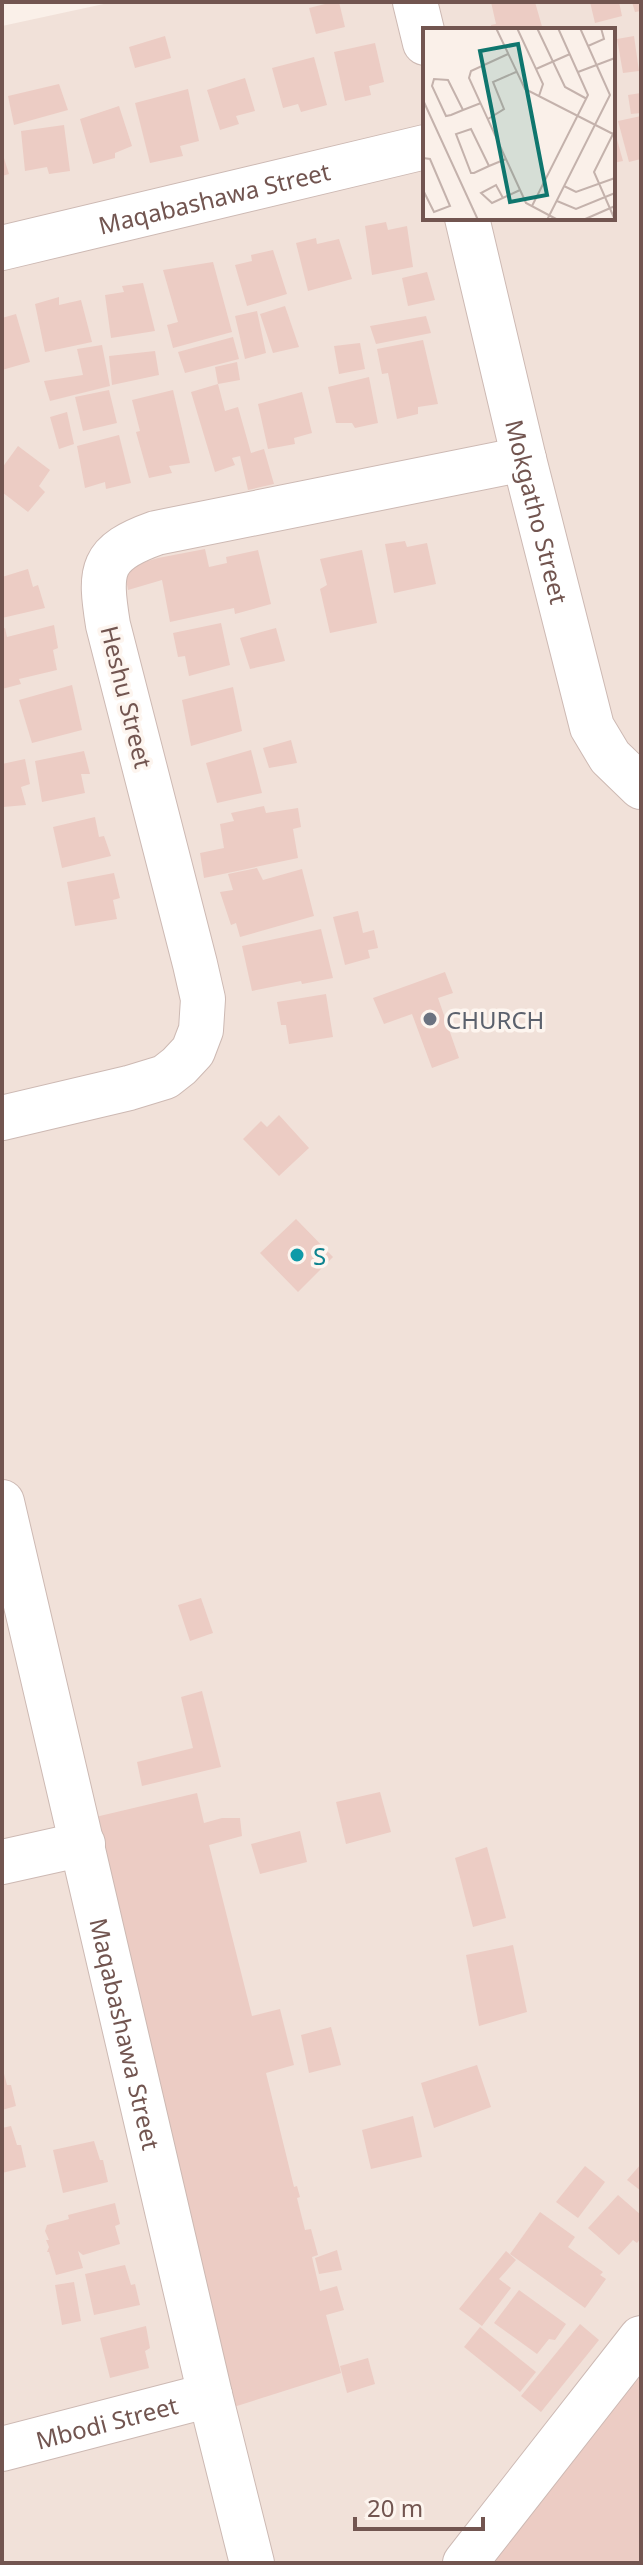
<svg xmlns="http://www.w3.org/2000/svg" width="643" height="2565" viewBox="0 0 643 2565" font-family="'Noto Sans',sans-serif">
	<rect width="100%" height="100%" fill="#faf0e9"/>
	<path fill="#f1e1d9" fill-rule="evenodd" d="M113,2h528v2561h-639v-2537zM425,30h188v188h-188z"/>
	<g fill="#ecccc4">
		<polygon points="333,2 339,2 345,27 316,34 309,8"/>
		<polygon points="491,2 535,2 543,30 492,30 491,25 496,24"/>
		<polygon points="590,2 619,2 622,16 595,23"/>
		<polygon points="632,2 641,2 641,11 635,12"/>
		<polygon points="165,36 171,58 135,68 129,47"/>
		<polygon points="634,36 639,71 623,73 617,39"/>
		<polygon points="375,43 384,82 369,86 371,95 345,101 334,52"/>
		<polygon points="314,57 327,105 301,112 298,104 283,108 272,68"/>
		<polygon points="245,78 255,111 236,116 239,124 220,130 207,90"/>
		<polygon points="59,84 68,110 14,125 8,96"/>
		<polygon points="188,89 199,141 180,146 183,156 150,163 135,103"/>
		<polygon points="641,93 641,113 631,114 628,95"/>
		<polygon points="119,106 132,146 115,153 115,158 93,164 80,119"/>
		<polygon points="641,116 641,159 629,162 618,121"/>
		<polygon points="64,125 70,171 49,174 47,167 25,171 21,131"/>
		<polygon points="613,125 623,161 613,163"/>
		<polygon points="2,152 9,174 2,176"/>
		<polygon points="386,222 388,230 407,226 413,267 372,275 365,226"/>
		<polygon points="316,238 317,244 339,239 352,279 308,291 296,243"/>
		<polygon points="273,250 287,294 247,306 235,265 252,261 251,255"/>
		<polygon points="213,262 232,332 173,348 167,325 178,322 163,270"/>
		<polygon points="427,272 435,300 408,306 402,278"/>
		<polygon points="143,283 155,331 111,338 105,295 124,292 122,286"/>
		<polygon points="59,297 59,305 81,300 92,342 45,352 35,304"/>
		<polygon points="285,306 299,347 273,353 260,314"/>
		<polygon points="257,311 266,353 245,359 235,316"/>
		<polygon points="16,314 30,362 2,370 2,318"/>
		<polygon points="426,316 431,333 376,344 370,326"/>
		<polygon points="233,337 239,359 185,373 178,352"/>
		<polygon points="423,340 438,404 418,407 418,414 397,419 388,373 382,374 377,349"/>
		<polygon points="360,343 365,369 339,374 334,346"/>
		<polygon points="102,345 110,386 50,401 44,381 83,375 77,349"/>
		<polygon points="155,351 159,375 112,385 109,356"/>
		<polygon points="237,362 240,380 218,384 215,367"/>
		<polygon points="369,377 378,423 355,428 352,423 336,423 328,387"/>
		<polygon points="218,384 225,411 238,407 251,453 264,449 274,484 248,490 240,456 232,458 235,465 215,472 191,392"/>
		<polygon points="109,390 117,423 83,431 75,397"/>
		<polygon points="173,390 190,463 169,466 172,473 149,478 136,432 140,431 132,400"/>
		<polygon points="302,392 312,433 294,438 295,444 268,449 258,404"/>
		<polygon points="67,412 74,444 59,449 50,417"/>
		<polygon points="119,435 131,483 106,489 105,482 85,488 77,446"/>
		<polygon points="18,446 50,470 39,486 45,492 28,512 2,492 2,468"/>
		<polygon points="405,541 407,547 427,543 436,584 394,593 385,544"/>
		<polygon points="205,549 209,567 227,563 226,557 258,550 271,604 235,614 234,608 170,622 162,580 128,590 124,568 158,558"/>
		<polygon points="362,550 377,623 330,633 320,589 327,585 320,559"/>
		<polygon points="28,569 33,587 38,585 45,608 2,618 2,577"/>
		<polygon points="221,623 230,665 189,676 185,656 178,657 173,633"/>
		<polygon points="54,625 58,648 53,650 57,670 19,679 21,684 2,689 2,629 5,628 7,637"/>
		<polygon points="276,628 285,661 250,669 240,638"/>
		<polygon points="72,685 82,730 32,743 19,700"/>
		<polygon points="233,687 242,731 191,746 182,700"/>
		<polygon points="291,740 297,763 269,768 263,748"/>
		<polygon points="251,750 262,793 217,803 206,763"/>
		<polygon points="84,751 90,774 81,774 85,793 42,802 35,761"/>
		<polygon points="25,759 30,784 21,787 26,805 3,807 2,764"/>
		<polygon points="264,806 266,813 298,808 301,827 293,829 298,858 204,878 200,853 224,848 220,824 234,821 231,813"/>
		<polygon points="95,817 99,837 104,836 111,856 62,868 53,827"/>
		<polygon points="257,868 263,880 302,869 314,916 240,937 236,923 231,925 220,892 233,890 228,874"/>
		<polygon points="114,873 120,898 113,900 117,919 75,926 67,882"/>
		<polygon points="358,911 363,933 374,930 378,948 368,950 370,958 345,965 333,917"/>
		<polygon points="321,929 333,978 302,984 301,981 252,991 242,946"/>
		<polygon points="445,972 453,993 438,998 459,1058 432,1068 412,1014 384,1024 373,998"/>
		<polygon points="326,994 333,1037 289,1044 286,1025 281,1025 277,1002"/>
		<polygon points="279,1115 309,1148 279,1176 243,1139 261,1121 267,1127"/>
		<polygon points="296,1219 333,1257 298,1292 260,1253"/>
		<polygon points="201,1598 213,1633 190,1641 178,1605"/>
		<polygon points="202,1691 221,1767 142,1786 137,1762 193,1748 181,1697"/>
		<polygon points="380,1792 391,1832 346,1844 336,1802"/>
		<polygon points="197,1793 204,1823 222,1818 240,1818 242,1836 209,1845 252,2016 280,2009 294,2065 266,2073 294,2187 297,2186 300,2197 297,2198 305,2230 311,2229 318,2255 312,2257 320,2291 337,2286 344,2310 326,2315 341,2373 224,2410 87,1819"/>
		<polygon points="300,1831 307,1862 260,1874 251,1844"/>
		<polygon points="487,1847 506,1918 473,1927 455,1858"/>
		<polygon points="513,1945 527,2012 479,2026 466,1955"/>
		<polygon points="331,2027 341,2065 309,2073 301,2035"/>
		<polygon points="477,2065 491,2107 434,2128 421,2083"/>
		<polygon points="3,2070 7,2085 11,2085 16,2106 2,2110"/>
		<polygon points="413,2116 422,2157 371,2169 362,2130"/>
		<polygon points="11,2126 17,2145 21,2145 26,2167 2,2173 2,2128"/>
		<polygon points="94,2141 100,2160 103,2160 108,2182 63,2193 53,2150"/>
		<polygon points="641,2164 641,2191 627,2180"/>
		<polygon points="585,2166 605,2182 578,2218 556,2202"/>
		<polygon points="618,2195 641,2215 641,2238 637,2243 633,2240 619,2255 588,2228"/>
		<polygon points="115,2203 120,2224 115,2226 120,2244 83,2255 78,2251 83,2268 56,2275 49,2252 47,2252 49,2247 46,2240 49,2240 45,2231 47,2225 69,2219 68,2215"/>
		<polygon points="540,2212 575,2237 568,2247 603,2272 600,2275 606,2279 585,2308 510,2254"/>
		<polygon points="337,2250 342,2270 319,2274 315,2258"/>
		<polygon points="506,2251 516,2260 499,2279 511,2288 482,2326 459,2309"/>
		<polygon points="125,2265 131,2285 135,2284 140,2305 94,2315 85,2274"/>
		<polygon points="74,2282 81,2321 62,2325 55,2285"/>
		<polygon points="519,2290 566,2324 555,2340 549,2339 537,2354 494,2323"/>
		<polygon points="580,2324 599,2340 541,2412 521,2396"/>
		<polygon points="146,2326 150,2348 145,2351 149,2368 110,2378 100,2338"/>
		<polygon points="480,2327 536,2372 520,2392 464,2347"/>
		<polygon points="368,2358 375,2384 347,2393 340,2366"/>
		<polygon points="641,2359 641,2563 481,2563"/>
	</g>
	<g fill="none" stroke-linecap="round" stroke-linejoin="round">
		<g stroke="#cdb9b3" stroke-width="46">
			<g id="minor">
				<polyline points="415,2 425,43"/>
				<path id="s1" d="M467,218l57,241 68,268 18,30 31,30"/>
				<path id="s2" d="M2,248l423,-101"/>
				<path d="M2,1118l127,-30 36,-11 14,-11 14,-15 8,-21 2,-31 -8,-35 -87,-339c-9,-56 -8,-72 48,-92l368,-74"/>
				<path id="s3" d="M2,1502l208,893 42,168"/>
				<polyline points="2,1862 83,1844"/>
				<path id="s4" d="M2,2449l208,-54"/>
				<polyline points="465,2563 641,2338"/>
			</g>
		</g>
		<use href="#minor" stroke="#fff" stroke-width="44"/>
	</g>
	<circle fill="#6b7280" stroke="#fdf5ef" stroke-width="3" cx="430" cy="1019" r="8"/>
	<circle fill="#0f9aa8" stroke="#fdf5ef" stroke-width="3" cx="297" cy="1255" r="8"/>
	<g text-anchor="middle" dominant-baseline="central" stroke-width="7" stroke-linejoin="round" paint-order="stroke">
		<g font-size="24" fill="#725550" stroke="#fdf5ef">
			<text stroke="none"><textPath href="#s2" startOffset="218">Maqabashawa Street</textPath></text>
			<text stroke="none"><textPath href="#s1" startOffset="302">Mokgatho Street</textPath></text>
			<text transform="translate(127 697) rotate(76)">Heshu Street</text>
			<text stroke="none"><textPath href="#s3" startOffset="546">Maqabashawa Street</textPath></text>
			<text stroke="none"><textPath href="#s4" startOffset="108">Mbodi Street</textPath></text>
		</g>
		<g font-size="24" fill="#5b616d" stroke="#fdf5ef" text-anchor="start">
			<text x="446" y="1019">CHURCH</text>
		</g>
		<g font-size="24" fill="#0d838f" stroke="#fdf5ef" text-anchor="start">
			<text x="313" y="1255">S</text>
		</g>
	</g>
	<g transform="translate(423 28)">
		<rect width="192" height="192" fill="#faf0e9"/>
		<path fill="none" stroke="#c4b2ac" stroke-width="2" d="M73,0l29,61 90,46M94,0l26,56 -4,12M114,0l28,59 22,12M165,18l16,-7 -3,-11M85,26l-37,17 -2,7 57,125 32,17M113,41l34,-15M155,44l37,-14M0,72l55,120M40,82l-15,-30 -14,-1 -2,7 14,30 5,-1 12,-5 18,-7M65,91l16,-10 -11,-27 23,-10M0,130l7,1 20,47 -16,6 -11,-22M66,138l-18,-37 -15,5 15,39h3l15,-7 17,-7M141,158l12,6 39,-14M80,170l-7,-13 -15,8 11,10 28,-13M134,173l19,8 39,-16M109,178l56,-111 -30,-67M124,192l63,-125 -30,-67M160,192l32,-14M192,192l-21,-48 21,-42"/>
		<path fill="#0f766e" fill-opacity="0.15" stroke="#0f766e" stroke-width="4" d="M95,16l29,151 -37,7 -30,-151z"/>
		<rect width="192" height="192" fill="none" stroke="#725550" stroke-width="4"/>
	</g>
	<rect width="643" height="2565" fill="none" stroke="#725550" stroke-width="8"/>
	<path d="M355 2517v12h128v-12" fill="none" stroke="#725550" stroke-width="4"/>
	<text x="367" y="2517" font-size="24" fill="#725550" stroke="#fdf5ef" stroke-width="6" paint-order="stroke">20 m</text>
</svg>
